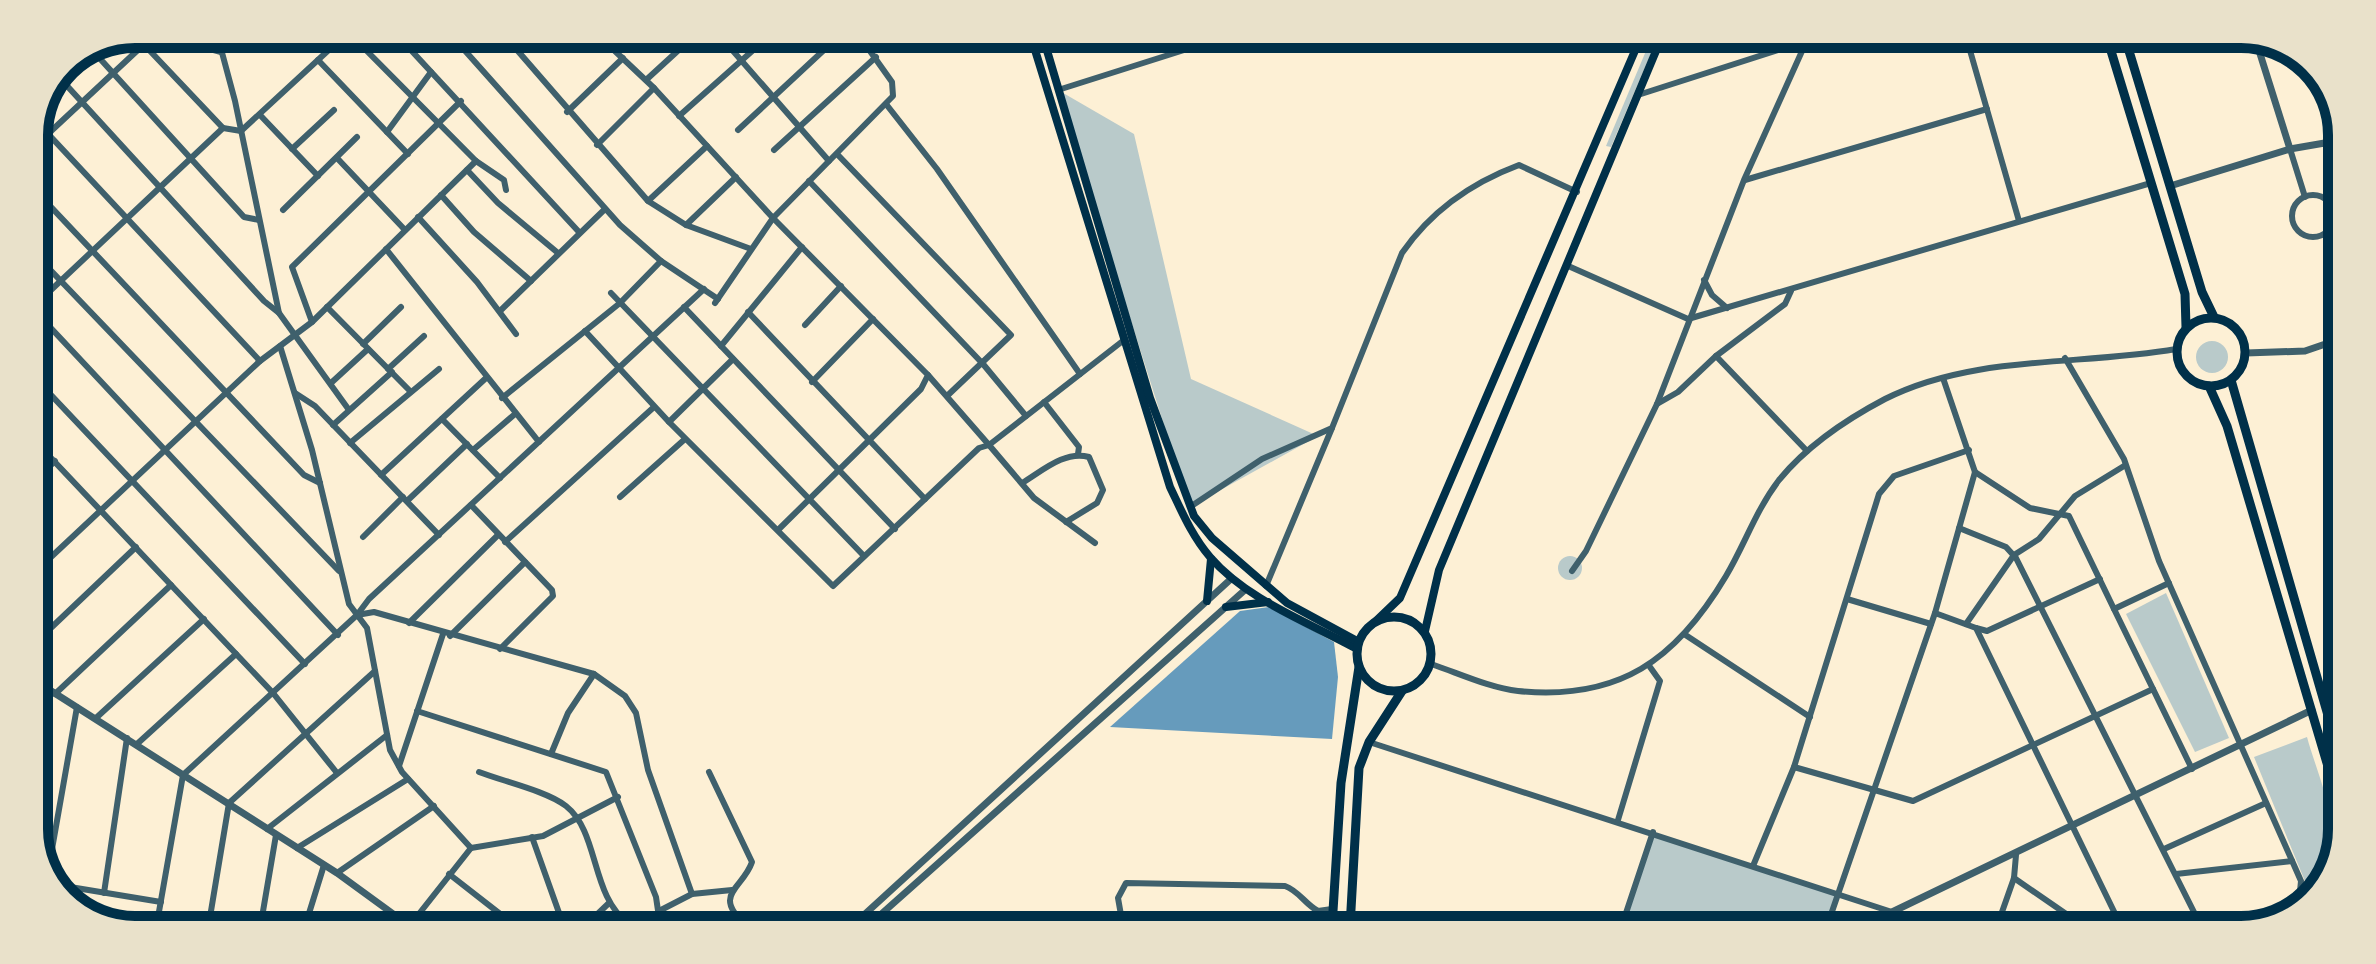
<svg xmlns="http://www.w3.org/2000/svg" width="2376" height="964" viewBox="0 0 2376 964" font-family="Ubuntu,sans-serif">
	<rect width="100%" height="100%" fill="#fdf0d5"/>
	<g fill="#b9caca">
		<polygon points="1651,39 1657,39 1611,147 1606,146"/>
		<polygon points="1058,90 1134,134 1191,379 1318,436 1190,507"/>
		<circle cx="2212" cy="357" r="16"/>
		<circle cx="1570" cy="568" r="12"/>
		<polygon points="2166,593 2229,738 2195,752 2126,614"/>
		<path d="M2307,737c8,30 33,89 27,118 -4,19 -17,33 -29,48l2,-17 -53,-129z"/>
		<polygon points="1653,832 1837,894 1826,929 1621,928"/>
	</g>
	<polygon fill="#669bbc" points="1269,607 1334,642 1338,677 1332,739 1110,727 1240,611"/>
	<g fill="none" stroke-linecap="round" stroke-linejoin="round">
		<g stroke="#3f606c" stroke-width="6">
			<polyline points="134,34 223,128"/>
			<polyline points="197,34 210,49 221,52"/>
			<polyline points="217,34 235,101 279,313 349,410"/>
			<polyline points="351,35 476,161 504,180 506,190"/>
			<polyline points="397,35 579,232"/>
			<polyline points="451,35 620,225 661,261 718,299"/>
			<polyline points="504,35 648,201 686,225 751,249"/>
			<polyline points="599,36 654,88 773,218 928,375 921,389 778,530"/>
			<polyline points="720,36 829,161"/>
			<polyline points="1967,40 2019,221"/>
			<polyline points="93,51 244,217 259,220"/>
			<polyline points="318,60 408,154"/>
			<polyline points="58,76 264,301 279,313"/>
			<polyline points="646,80 694,36"/>
			<polyline points="1058,90 1222,38"/>
			<polyline points="1638,95 1806,41"/>
			<polyline points="886,104 937,169 1080,374"/>
			<polyline points="567,112 623,58"/>
			<polyline points="260,115 318,176"/>
			<polyline points="679,116 769,36"/>
			<polyline points="37,122 260,361"/>
			<polyline points="738,130 839,36"/>
			<polyline points="387,132 431,72"/>
			<polyline points="597,145 654,88"/>
			<polyline points="34,147 155,34"/>
			<polyline points="292,149 334,110"/>
			<polyline points="2290,149 2305,197"/>
			<polyline points="774,150 876,57"/>
			<polyline points="837,154 1011,335 947,396"/>
			<polyline points="337,158 405,230"/>
			<polyline points="467,170 498,203 558,253"/>
			<polyline points="1745,180 1987,109"/>
			<polyline points="809,181 983,364 1026,416"/>
			<polyline points="34,189 304,475 320,483"/>
			<polyline points="441,195 474,232 531,281"/>
			<circle cx="2313" cy="216" r="21"/>
			<polyline points="648,201 707,146"/>
			<polyline points="283,210 357,137"/>
			<polyline points="418,217 477,282 516,334"/>
			<polyline points="686,225 736,177"/>
			<polyline points="386,249 539,442"/>
			<polyline points="34,253 339,571"/>
			<polyline points="1566,265 1688,319 2151,183"/>
			<polyline points="1704,280 1712,295 1727,308"/>
			<polyline points="611,293 864,556"/>
			<polyline points="715,303 773,218 893,96 892,82 860,37"/>
			<polyline points="34,306 223,128 241,131 345,35"/>
			<polyline points="327,307 409,390"/>
			<polyline points="684,307 895,529"/>
			<polyline points="34,310 338,635"/>
			<polyline points="500,311 605,209"/>
			<polyline points="748,312 925,499"/>
			<polyline points="312,322 292,267 461,101"/>
			<polyline points="805,325 841,286"/>
			<polyline points="585,331 669,422 833,586 979,448 989,445 928,375"/>
			<polyline points="363,344 401,307"/>
			<polyline points="280,346 312,450 349,604 367,628 390,750 402,772 471,848 411,924"/>
			<polyline points="721,346 802,247"/>
			<polyline points="1716,356 1807,451"/>
			<polyline points="2065,358 2124,459 2159,561 2301,881 2298,912"/>
			<polyline points="388,369 424,336"/>
			<polyline points="34,377 305,664"/>
			<polyline points="812,382 873,319"/>
			<polyline points="331,383 368,349"/>
			<polyline points="295,393 315,406 439,535"/>
			<polyline points="502,398 620,303 661,261"/>
			<polyline points="1044,402 1079,447 1078,454"/>
			<polyline points="1657,404 1678,392 1716,356 1785,304 1791,291"/>
			<polyline points="442,419 500,478"/>
			<polyline points="669,422 733,359"/>
			<polyline points="333,425 392,372"/>
			<polyline points="34,440 273,693 337,773"/>
			<polyline points="350,443 439,369"/>
			<polyline points="473,450 515,414"/>
			<polyline points="1975,472 2030,508 2069,516 2114,609"/>
			<polyline points="381,475 486,378"/>
			<polyline points="34,481 55,461"/>
			<path d="M1022,483c20,-12 43,-33 67,-26l14,33 -6,13 -31,19"/>
			<polyline points="620,497 685,439"/>
			<polyline points="407,501 467,444"/>
			<polyline points="471,505 552,590 553,596 500,649"/>
			<path d="M1190,507l72,-48 70,-31 70,-175c29,-42 69,-70 117,-88l58,27"/>
			<polyline points="1959,528 2006,547 2016,558 2203,930"/>
			<polyline points="363,537 403,497"/>
			<polyline points="505,542 654,407"/>
			<polyline points="1095,543 1034,498 989,445 1124,340"/>
			<polyline points="1572,571 1586,551 1657,404 1744,180 1807,40"/>
			<polyline points="34,573 260,361 312,322 476,161"/>
			<polyline points="2169,583 2114,609 2192,769"/>
			<polyline points="1266,586 1332,428"/>
			<polyline points="1847,599 1931,624"/>
			<polyline points="1935,613 1976,628 2123,930"/>
			<polyline points="357,615 369,599 704,289"/>
			<polyline points="409,623 498,535"/>
			<polyline points="1966,624 2014,555 2039,539 2075,496 2124,466"/>
			<polyline points="1976,628 1987,631 2100,579"/>
			<polyline points="1684,634 1810,717"/>
			<polyline points="450,636 525,562"/>
			<polyline points="34,644 136,547"/>
			<path d="M1431,664c27,9 59,24 87,27 101,10 158,-31 208,-115 19,-32 30,-66 53,-96 27,-33 68,-61 106,-81 89,-45 195,-33 291,-50"/>
			<polyline points="55,694 171,585"/>
			<polyline points="417,711 606,772 656,897 660,924"/>
			<polyline points="96,718 204,619"/>
			<polyline points="1369,742 1892,912 1912,929"/>
			<polyline points="137,744 236,654"/>
			<polyline points="551,754 568,713 594,674"/>
			<polyline points="399,766 443,634"/>
			<polyline points="1794,767 1913,801 2153,689"/>
			<path d="M479,772c23,9 68,19 87,34 34,27 24,90 63,118"/>
			<path d="M709,772l43,90c-9,27 -41,32 -6,63"/>
			<polyline points="1618,820 1660,681 1650,667"/>
			<polyline points="267,829 387,735"/>
			<polyline points="532,837 563,924"/>
			<polyline points="297,848 408,779"/>
			<polyline points="471,848 543,836 618,797"/>
			<polyline points="2164,849 2266,803"/>
			<polyline points="1753,866 1794,767 1879,494 1894,476 1969,450"/>
			<polyline points="48,872 77,707"/>
			<polyline points="337,873 434,806"/>
			<polyline points="449,874 513,924"/>
			<polyline points="2176,874 2292,861"/>
			<polyline points="2014,878 2088,929"/>
			<polyline points="52,884 161,902"/>
			<polyline points="104,893 127,738"/>
			<polyline points="659,911 692,894 732,890"/>
			<polyline points="157,923 183,775 357,615 374,612 594,674 625,696 636,713 648,770 692,894"/>
			<polyline points="209,923 229,803 375,671"/>
			<polyline points="261,923 276,835"/>
			<polyline points="306,923 324,865"/>
			<polyline points="587,924 609,903"/>
			<path d="M1153,926l-21,-1 -11,-10 -3,-17 8,-15 159,3c14,5 20,18 33,25"/>
			<polyline points="1295,927 1318,911 1332,909"/>
			<polyline points="1621,928 1653,832"/>
			<polyline points="1826,929 1935,613 1975,472 1943,378"/>
			<polyline points="1996,929 2014,878 2016,855"/>
		</g>
		<g stroke="#3f606c" stroke-width="7">
			<polyline points="2256,41 2290,149"/>
			<polyline points="2170,186 2290,149 2342,140"/>
			<polyline points="2246,353 2305,351 2340,339"/>
			<polyline points="34,680 337,873 407,924"/>
			<polyline points="1892,912 2312,710"/>
			<polyline points="853,925 1232,578"/>
			<polyline points="869,925 1246,589"/>
		</g>
		<g stroke="#003049" stroke-width="8">
			<path d="M1031,37l139,450c12,25 22,49 40,70 37,43 98,65 147,92"/>
			<polyline points="1043,37 1150,398 1194,516 1212,538 1287,603 1359,642"/>
			<polyline points="1207,601 1211,559"/>
			<polyline points="1226,607 1268,602"/>
			<polyline points="1376,621 1400,598 1640,39"/>
			<polyline points="1425,631 1439,570 1661,39"/>
		</g>
		<g stroke="#003049" stroke-width="9">
			<polyline points="2108,41 2185,294 2186,327"/>
			<polyline points="2126,41 2202,292 2214,317"/>
			<circle cx="2211" cy="352" r="34"/>
			<polyline points="2231,380 2336,743"/>
			<polyline points="2209,386 2227,426 2335,790"/>
			<circle cx="1394" cy="654" r="37"/>
			<polyline points="1332,927 1341,783 1359,667"/>
			<polyline points="1350,927 1359,768 1369,742 1402,691"/>
		</g>
	</g>
	<path d="M0 0H2376V964H0ZM135 48H2241A87 87 0 0 1 2328 135V829A87 87 0 0 1 2241 916H135A87 87 0 0 1 48 829V135A87 87 0 0 1 135 48Z" fill="#e9e1ca" fill-rule="evenodd"/>
	<path fill="none" stroke="#003049" stroke-width="10" d="M135 48H2241A87 87 0 0 1 2328 135V829A87 87 0 0 1 2241 916H135A87 87 0 0 1 48 829V135A87 87 0 0 1 135 48Z"/>
</svg>
